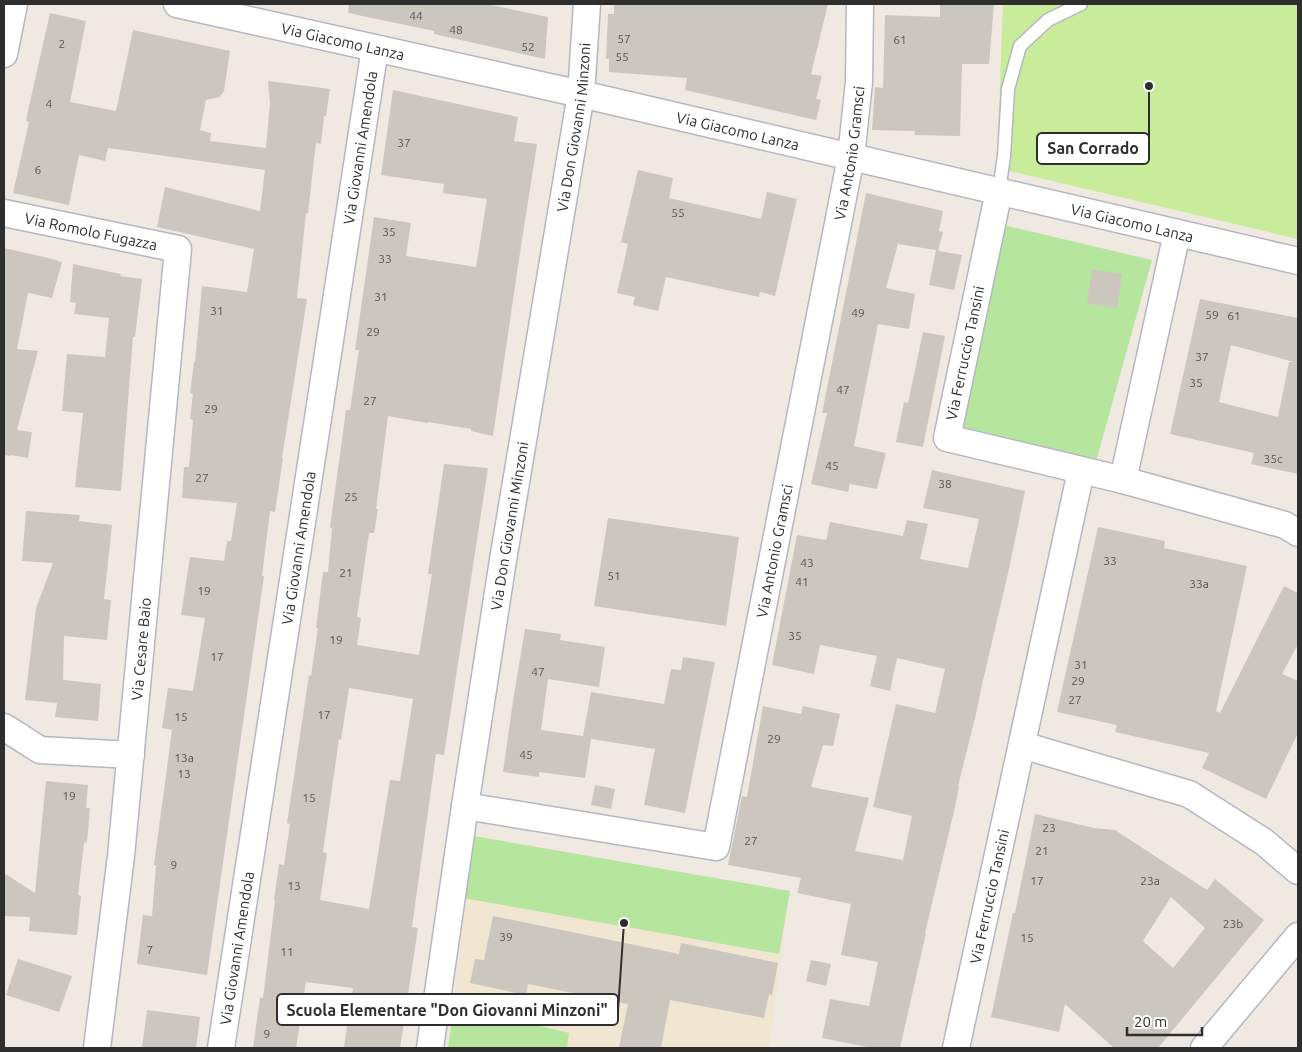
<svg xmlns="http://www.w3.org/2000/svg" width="1302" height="1052" viewBox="0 0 1302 1052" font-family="Ubuntu,sans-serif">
	<rect width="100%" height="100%" fill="#efe9e1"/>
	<polygon fill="#f0e6d1" points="474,836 790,891 769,1048 448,1048"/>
	<g fill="#b6e59e">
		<polygon points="999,224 1152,260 1095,465 957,433"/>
		<polygon points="474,836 790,891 779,954 463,898"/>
		<polygon points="454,1005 569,1033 567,1048 448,1048"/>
	</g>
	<polygon fill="#c9ec9a" points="1003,4 1298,4 1298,239 997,168"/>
	<g fill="#cbc7bf" fill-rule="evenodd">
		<polygon points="349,4 486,4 548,17 545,59 434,34 434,31 348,13"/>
		<polygon points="614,4 828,4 811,74 822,76 816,99 821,100 816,120 685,90 687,78 609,72 609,59 606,59 608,14 614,14"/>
		<polygon points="940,4 994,4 989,64 962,64 960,136 914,135 915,131 872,130 875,87 883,88 885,15 940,17"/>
		<polygon points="50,13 86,21 70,102 116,111 133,30 230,51 224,91 220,97 206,100 200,130 211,133 210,141 266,148 270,103 268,81 330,89 326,116 324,116 321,144 316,143 308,213 306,213 297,298 307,299 282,458 283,458 275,512 270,511 262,576 264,576 207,975 137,964 143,915 152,916 156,865 154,865 172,730 162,728 168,688 193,691 205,618 181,615 190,557 224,561 227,541 231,541 237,503 182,498 184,467 189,467 193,420 190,419 193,394 190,393 194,362 195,362 202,286 247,292 254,249 157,227 165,187 260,211 265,170 108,148 105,161 79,155 69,205 13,193 29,122 26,121 28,111"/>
		<path d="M393,90l125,27 -4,24 23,3 -19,122 -25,170 -22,-5v-2l-43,-7 -1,1 -39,-7 -12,93h2l-4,24h-5l-12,84 4,1 -4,27 62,10 13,-81h-4l16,-110 44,4 -44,287 -8,-1 -24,173 6,1 -18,120h-45l-11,-1 9,-59 -47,-6 -10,66h-43l7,-50h3l12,-97 -1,-1 5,-36 5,1 6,-41 -3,-1 22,-148 2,1 7,-48h-2l7,-56h5l4,-44 -2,-1 16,-117h4l9,-60h-4l19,-133 37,6 -5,33 70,11 11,-68 -44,-6 1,-9 -63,-9zM349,688l64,11 -13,82 -10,-1 -21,129 -49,-9 7,-47 -4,-1 16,-113 2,1z"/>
		<polygon points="638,170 673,178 669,198 761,219 767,192 797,199 775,296 760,292 759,297 666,277 658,311 633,305 635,297 617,293 628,244 621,242"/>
		<polygon points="866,193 943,211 939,231 943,232 938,251 962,255 954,290 929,285 936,250 898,244 886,288 915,294 909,329 878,324 854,446 886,453 877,489 850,484 848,492 811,484 827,413 822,413"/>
		<polygon points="4,248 57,260 57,261 62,262 52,298 28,293 17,349 38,351 17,430 32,432 28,458 11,455 10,456 4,455"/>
		<polygon points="73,264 121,274 120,276 142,279 135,337 133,337 121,491 75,487 83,413 62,411 67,354 105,357 109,318 74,314 76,303 70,302"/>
		<polygon points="1092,269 1122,274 1117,308 1087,303"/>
		<path d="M1200,299l98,19v156l-47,-10 3,-11 -84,-19zM1231,345l63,17h-5l-11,55 -59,-15z"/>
		<polygon points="923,332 945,336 923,447 896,442 904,402 908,403"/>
		<polygon points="932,470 1025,491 1009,569 982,685 976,714 958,786 959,786 956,803 925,933 926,933 900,1048 872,1048 822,1038 830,999 869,1006 878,962 841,955 851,904 797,893 801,878 728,865 742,796 747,797 763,706 801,714 803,706 840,714 833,746 823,745 811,787 869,798 855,851 903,860 912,816 873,807 896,704 935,713 945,669 897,658 890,691 870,686 877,656 820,645 814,674 772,665 797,535 826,540 830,522 903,536 907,520 928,524 920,559 968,568 979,519 923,508"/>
		<polygon points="26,511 80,515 79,521 112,525 104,599 111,600 107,640 64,636 63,680 101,684 98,721 55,717 57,703 25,700 36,608 53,563 22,561"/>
		<polygon points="608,518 739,537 726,626 594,606"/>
		<polygon points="1098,527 1165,541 1164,548 1247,566 1216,711 1220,713 1284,586 1298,593 1298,644 1282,674 1298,681 1298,733 1266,799 1202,768 1209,753 1115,732 1117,725 1057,712"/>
		<polygon points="525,629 561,634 560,640 605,647 599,687 548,679 541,730 583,736 591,692 664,704 671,669 681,670 683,657 715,662 685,813 644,805 655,749 591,739 585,778 539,772 539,777 503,772 513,701"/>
		<polygon points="46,781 88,785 86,808 90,808 87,842 84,843 78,895 81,896 77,935 29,931 30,917 4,916 4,873 35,893"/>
		<polygon points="595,785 615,789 611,809 591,805"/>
		<path d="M1035,814l59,14 21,2 92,60 8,-11 49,41 -106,128h-44l-49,-44 -6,28 -68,-15 22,-104h2zM1171,897l34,31 -32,40 -30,-27z"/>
		<polygon points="493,916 679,954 681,943 778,963 772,995 769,994 764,1018 670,1000 661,1048 619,1048 628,1004 528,984 526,995 470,983 475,959 484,960"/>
		<polygon points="18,959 72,976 59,1012 6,995"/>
		<polygon points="811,960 831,964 826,986 806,981"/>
		<polygon points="147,1010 200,1017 196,1048 142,1048"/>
	</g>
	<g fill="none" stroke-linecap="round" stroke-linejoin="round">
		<g stroke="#b4b7c1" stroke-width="15">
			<polyline id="lane" points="999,191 1004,156 1008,89 1020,46 1048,20 1081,4"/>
		</g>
		<g stroke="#b4b7c1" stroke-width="29">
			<g id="street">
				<path id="s1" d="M177,4l404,90 717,167"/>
				<polyline points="4,54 14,4"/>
				<polyline points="999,191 947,438 1123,480 1285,525 1298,533"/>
				<path id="s2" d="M4,213l174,36 -57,607 -24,192"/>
				<polyline points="1123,480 1177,233"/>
				<polyline points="4,727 40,750 131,755"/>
				<polyline points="1022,745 1189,794 1264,842 1298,871"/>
				<path id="s3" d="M465,806l251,41 135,-690 8,-75 1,-78"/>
				<path id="s4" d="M221,1048l154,-1000"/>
				<path id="s5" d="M430,1048l35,-242 38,-246 78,-466 6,-90"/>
				<path id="s6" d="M956,1048l125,-577"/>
				<polyline points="1204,1048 1298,936"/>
			</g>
		</g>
		<use href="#lane" stroke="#fff" stroke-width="12"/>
		<use href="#street" stroke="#fff" stroke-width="26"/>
	</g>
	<g text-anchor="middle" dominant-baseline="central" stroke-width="4.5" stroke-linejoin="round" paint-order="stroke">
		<g font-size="12" fill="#555452">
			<text x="416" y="15">44</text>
			<text x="456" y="29">48</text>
			<text x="624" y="38">57</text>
			<text x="900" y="39">61</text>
			<text x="62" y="43">2</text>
			<text x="528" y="46">52</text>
			<text x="622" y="56">55</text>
			<text x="49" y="103">4</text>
			<text x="404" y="142">37</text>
			<text x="38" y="169">6</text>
			<text x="678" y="212">55</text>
			<text x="389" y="231">35</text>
			<text x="385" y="258">33</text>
			<text x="381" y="296">31</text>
			<text x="217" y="310">31</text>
			<text x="858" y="312">49</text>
			<text x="1212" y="314">59</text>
			<text x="1234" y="315">61</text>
			<text x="373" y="331">29</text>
			<text x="1202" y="356">37</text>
			<text x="1196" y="382">35</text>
			<text x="843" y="389">47</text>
			<text x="370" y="400">27</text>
			<text x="211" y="408">29</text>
			<text x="1273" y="458">35c</text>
			<text x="832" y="465">45</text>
			<text x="202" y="477">27</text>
			<text x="945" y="483">38</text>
			<text x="351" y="496">25</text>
			<text x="1110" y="560">33</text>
			<text x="807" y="562">43</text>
			<text x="346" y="572">21</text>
			<text x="614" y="575">51</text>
			<text x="802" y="581">41</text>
			<text x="1199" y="583">33a</text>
			<text x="204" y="590">19</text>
			<text x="795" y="635">35</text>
			<text x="336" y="639">19</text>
			<text x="217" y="656">17</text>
			<text x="1081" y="664">31</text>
			<text x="538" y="671">47</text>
			<text x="1078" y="680">29</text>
			<text x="1075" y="699">27</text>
			<text x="324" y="714">17</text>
			<text x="181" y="716">15</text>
			<text x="774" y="738">29</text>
			<text x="526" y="754">45</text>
			<text x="184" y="757">13a</text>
			<text x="184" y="773">13</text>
			<text x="69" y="795">19</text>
			<text x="309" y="797">15</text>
			<text x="1049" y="827">23</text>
			<text x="751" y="840">27</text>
			<text x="1042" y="850">21</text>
			<text x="174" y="864">9</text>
			<text x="1037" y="880">17</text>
			<text x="1150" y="880">23a</text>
			<text x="294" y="885">13</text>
			<text x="1233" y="923">23b</text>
			<text x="506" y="936">39</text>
			<text x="1027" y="937">15</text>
			<text x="150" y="949">7</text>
			<text x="287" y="951">11</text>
			<text x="267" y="1033">9</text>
		</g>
		<g font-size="15" fill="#2e2e2e" stroke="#fff">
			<text stroke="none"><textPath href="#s1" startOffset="170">Via Giacomo Lanza</textPath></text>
			<text stroke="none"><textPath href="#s5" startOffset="932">Via Don Giovanni Minzoni</textPath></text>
			<text stroke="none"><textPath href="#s1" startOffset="575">Via Giacomo Lanza</textPath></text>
			<text stroke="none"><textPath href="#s4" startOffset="911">Via Giovanni Amendola</textPath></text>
			<text stroke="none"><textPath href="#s3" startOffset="961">Via Antonio Gramsci</textPath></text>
			<text stroke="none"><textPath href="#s1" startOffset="980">Via Giacomo Lanza</textPath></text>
			<text stroke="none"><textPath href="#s2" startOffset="89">Via Romolo Fugazza</textPath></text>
			<text transform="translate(965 353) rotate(-78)">Via Ferruccio Tansini</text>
			<text stroke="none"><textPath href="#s5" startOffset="528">Via Don Giovanni Minzoni</textPath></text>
			<text stroke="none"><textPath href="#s4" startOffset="506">Via Giovanni Amendola</textPath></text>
			<text stroke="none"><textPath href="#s3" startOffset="556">Via Antonio Gramsci</textPath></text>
			<text transform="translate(141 649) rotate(-85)">Via Cesare Baio</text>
			<text stroke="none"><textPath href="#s6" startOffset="155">Via Ferruccio Tansini</textPath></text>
			<text stroke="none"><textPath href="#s4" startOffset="101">Via Giovanni Amendola</textPath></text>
		</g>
	</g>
	<path fill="none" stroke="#2e2e2e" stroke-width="2" d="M1149 86L1149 149M624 923L618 1010"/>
	<g fill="#2e2e2e" stroke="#fff" stroke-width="2">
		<circle cx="1149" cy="86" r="5"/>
		<circle cx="624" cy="923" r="5"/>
	</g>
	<g fill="#fff" stroke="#2e2e2e" stroke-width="2">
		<rect x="1037" y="133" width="112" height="31" rx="5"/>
		<rect x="277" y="994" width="341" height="31" rx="5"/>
	</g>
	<g font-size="16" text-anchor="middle" font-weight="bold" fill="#2e2e2e">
		<text x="1093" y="154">San Corrado</text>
		<text x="447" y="1016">Scuola Elementare "Don Giovanni Minzoni"</text>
	</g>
	<rect width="1302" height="1052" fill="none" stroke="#2e2e2e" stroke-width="10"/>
	<path d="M1127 1027v8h75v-8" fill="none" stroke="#2e2e2e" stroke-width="2.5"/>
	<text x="1134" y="1027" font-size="15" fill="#2e2e2e" stroke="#ffffff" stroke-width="4" paint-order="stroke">20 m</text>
</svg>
